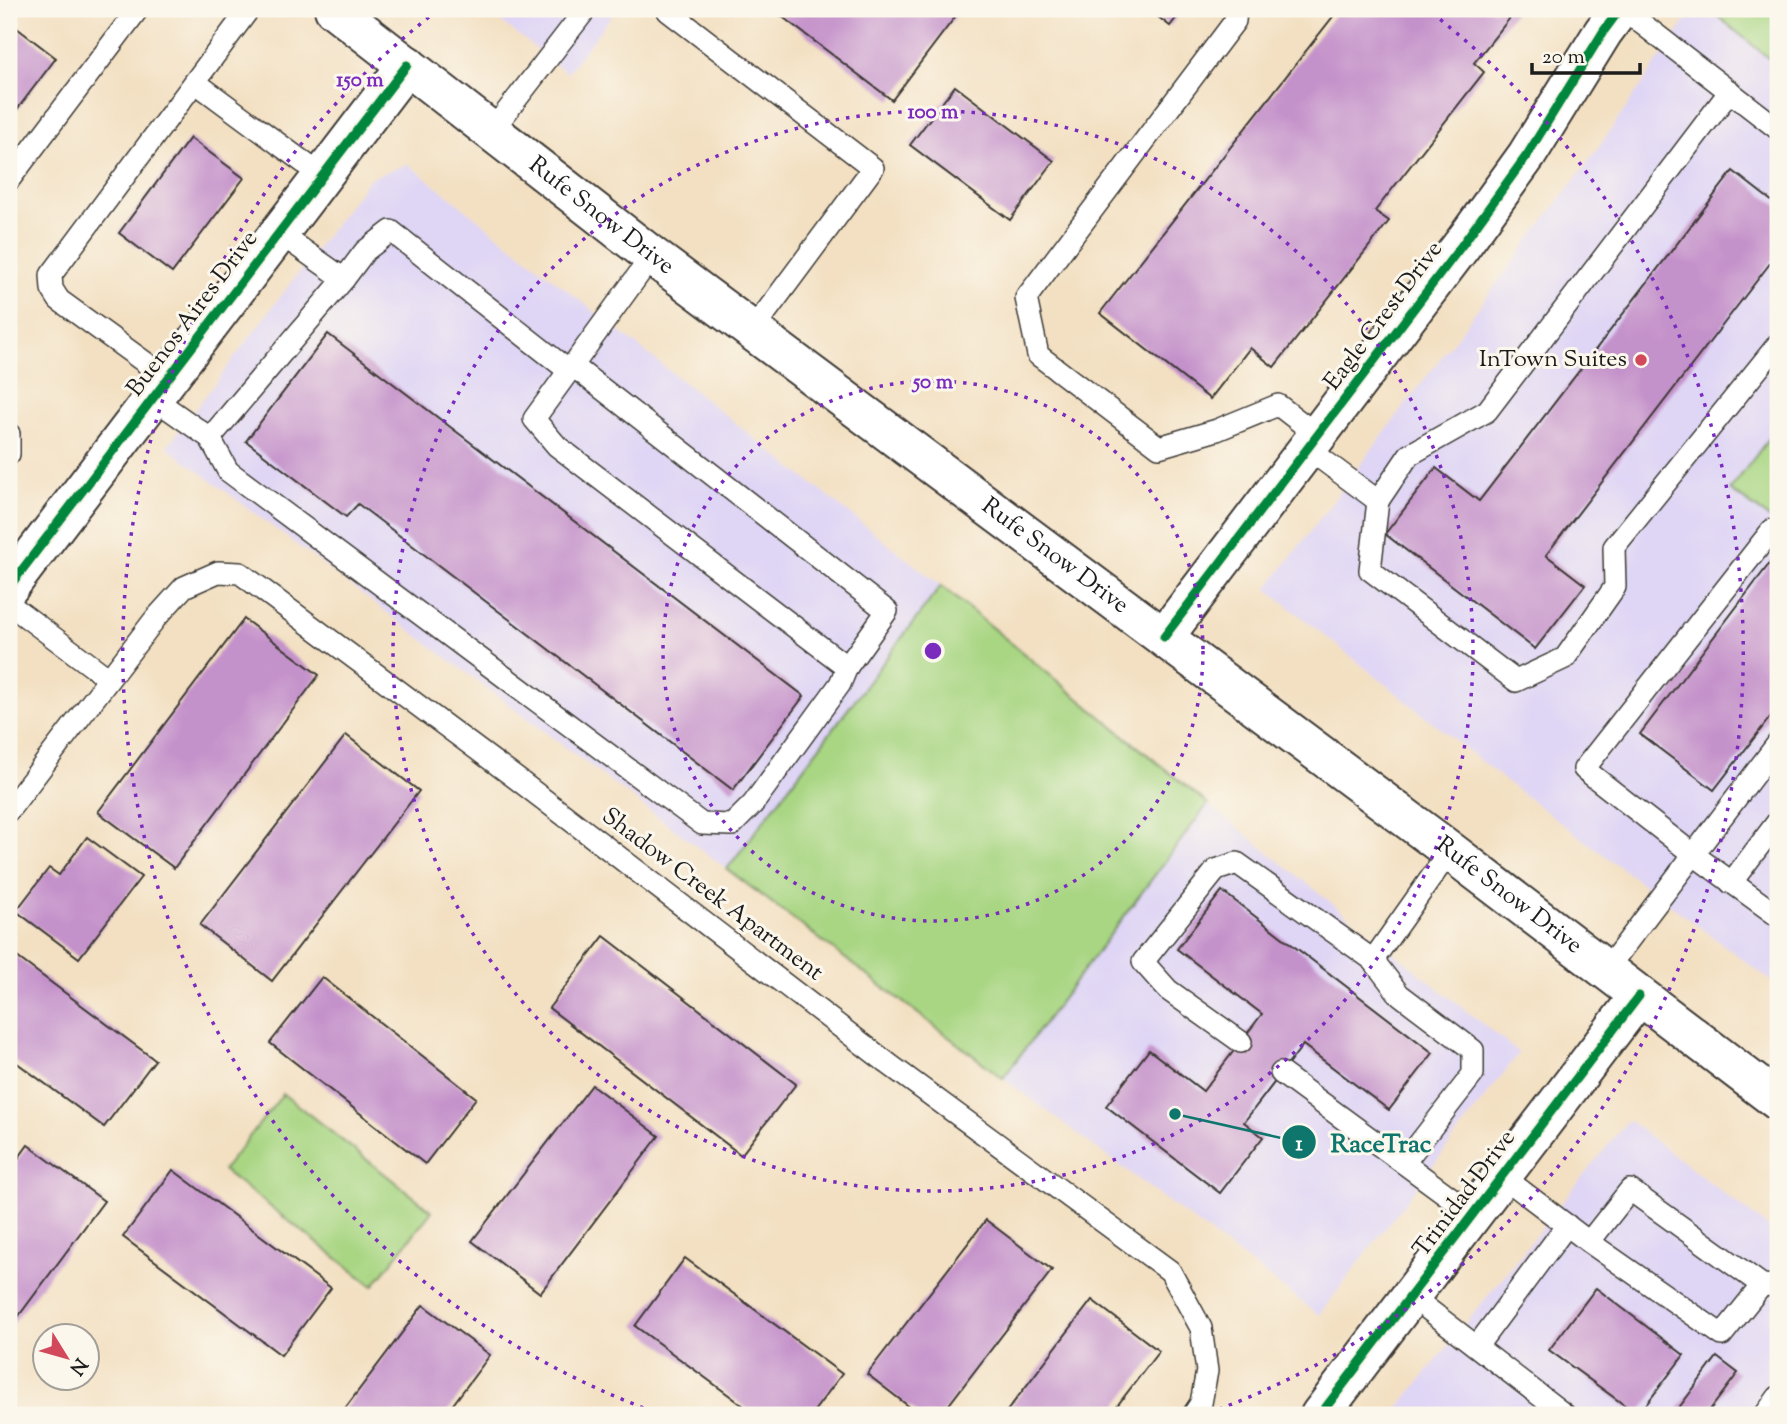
<svg xmlns="http://www.w3.org/2000/svg" width="1787" height="1424" viewBox="0 0 1787 1424" font-family="'Sorts Mill Goudy',serif">
	<rect width="100%" height="100%" fill="#fbf7ec"/>
	<filter id="ink" filterUnits="userSpaceOnUse"><feTurbulence type="fractalNoise" baseFrequency=".0143" numOctaves="2"/><feDisplacementMap in="SourceGraphic" scale="14" xChannelSelector="R" yChannelSelector="G"/><feConvolveMatrix kernelMatrix="1 2 1 2 8 2 1 2 1" color-interpolation-filters="sRGB"/></filter>
	<filter id="wash" filterUnits="userSpaceOnUse"><feTurbulence type="fractalNoise" baseFrequency=".00686" numOctaves="4" result="noise"/><feDisplacementMap in="SourceGraphic" scale="28" xChannelSelector="R" yChannelSelector="G"/><feGaussianBlur stdDeviation="1.57" result="paint"/><feColorMatrix in="noise" values="0 0 0 0 0 0 0 0 0 0 0 0 0 0 0 0 0 1.4 0 .05"/><feComposite in="paint" operator="in"/></filter>
	<g filter="url(#wash)">
		<rect width="100%" height="100%" fill="#f3e0c2"/>
		<g fill="#dfd5f5">
			<polygon points="485,9 617,9 567,73"/>
			<polygon points="1694,9 1709,9 1778,66 1778,426 1730,490 1778,524 1778,986 1507,782 1267,589 1597,150"/>
			<polygon points="408,164 941,586 727,869 167,447 370,178"/>
			<polygon points="1208,804 1519,1053 1319,1315 1003,1078"/>
			<polygon points="1628,1120 1778,1235 1778,1415 1393,1415"/>
		</g>
		<g fill="#a9d683" stroke="#627950" stroke-width="2">
			<polygon points="1709,9 1778,9 1778,66"/>
			<polygon points="1778,426 1778,524 1730,490"/>
			<polygon points="941,586 1208,804 1003,1078 727,869"/>
			<polygon points="283,1094 432,1211 373,1286 223,1170"/>
		</g>
		<g id="blocks">
			<g fill="#c492ca">
				<polygon points="772,9 944,9 955,17 892,100"/>
				<polygon points="1148,9 1183,9 1170,26"/>
				<polygon points="1339,9 1517,9 1474,63 1484,72 1375,211 1389,221 1274,367 1250,348 1210,399 1100,313"/>
				<polygon points="9,22 56,58 9,120"/>
				<polygon points="955,86 1054,161 1010,220 910,145"/>
				<polygon points="190,138 244,178 172,273 119,233"/>
				<polygon points="1733,171 1778,206 1778,253 1546,555 1585,585 1535,649 1385,534 1436,468 1479,501"/>
				<polygon points="328,334 804,696 733,790 358,504 346,517 246,441"/>
				<polygon points="1776,555 1778,556 1778,707 1714,790 1640,734"/>
				<polygon points="244,619 319,675 174,868 98,812"/>
				<polygon points="346,735 419,791 272,981 200,925"/>
				<polygon points="87,837 141,877 79,958 16,911 49,868 59,875"/>
				<polygon points="1222,891 1433,1053 1389,1110 1303,1045 1244,1122 1263,1137 1220,1193 1106,1106 1149,1050 1203,1091 1262,1014 1177,949"/>
				<polygon points="604,936 796,1084 741,1155 549,1008"/>
				<polygon points="9,951 155,1060 104,1127 9,1057"/>
				<polygon points="322,977 476,1098 425,1164 270,1043"/>
				<polygon points="592,1085 659,1136 540,1293 472,1241"/>
				<polygon points="28,1145 104,1201 9,1329 9,1171"/>
				<polygon points="173,1170 331,1288 281,1355 123,1237"/>
				<polygon points="986,1220 1052,1270 941,1415 920,1415 867,1374"/>
				<polygon points="685,1258 842,1374 811,1415 756,1415 635,1326"/>
				<polygon points="1596,1288 1684,1355 1638,1415 1549,1350"/>
				<polygon points="1092,1300 1159,1351 1110,1415 1004,1415"/>
				<polygon points="423,1305 490,1355 445,1415 340,1415"/>
				<polygon points="1717,1357 1738,1373 1706,1415 1686,1415 1678,1409"/>
			</g>
		</g>
	</g>
	<g filter="url(#ink)">
		<use href="#blocks" fill-opacity="0" stroke="#3c3935" stroke-width="2"/>
		<g fill="none" stroke-linecap="round" stroke-linejoin="round">
			<g stroke="#3c3935" stroke-width="24">
				<g id="service">
					<polyline points="1236,9 1235,21 1026,298 1038,355 1159,447 1217,430 1278,405 1317,435"/>
					<polyline points="1623,9 1778,129"/>
					<polyline points="668,11 873,168 752,331"/>
					<polyline points="195,82 322,176"/>
					<polyline points="491,132 586,9"/>
					<polyline points="9,180 138,9"/>
					<polyline points="279,233 344,279 365,251 391,231 569,371"/>
					<polyline points="573,366 887,611 847,667"/>
					<polyline points="168,379 59,300 52,289 51,275 249,9"/>
					<polyline points="153,398 210,438 228,471 702,824 732,825 753,804 840,684 847,667 557,446 534,419 652,256"/>
					<polyline points="9,434 9,454"/>
					<polyline points="210,438 344,279"/>
					<polyline points="1307,448 1378,501 1370,570 1516,681 1565,658 1615,587 1614,547 1778,344"/>
					<polyline points="1378,501 1409,455 1487,411 1730,91"/>
					<polyline points="1778,534 1772,530 1584,769 1694,855 1778,916"/>
					<polyline points="9,604 109,679"/>
					<polyline points="9,810 155,619 184,587 218,572 240,573 517,779 890,1065 1170,1271 1201,1328 1207,1371 1201,1403 1193,1415"/>
					<polyline points="1731,883 1778,821"/>
					<polyline points="1373,960 1399,994 1473,1050 1473,1074 1404,1163"/>
					<polyline points="1606,970 1778,743"/>
					<polyline points="1241,1042 1168,990 1143,962 1216,870 1237,863 1373,960 1450,851"/>
					<polyline points="1281,1073 1473,1214"/>
					<polyline points="1502,1176 1589,1242 1630,1190 1762,1285 1778,1286"/>
					<polyline points="1589,1242 1722,1335 1762,1285"/>
					<polyline points="1411,1296 1565,1415"/>
					<polyline points="1477,1346 1567,1225"/>
					<polyline points="1765,1415 1778,1397"/>
				</g>
			</g>
			<g stroke="#3c3935" stroke-width="42">
				<g id="minor">
					<polyline points="9,587 407,65"/>
					<polyline points="1164,637 1462,245 1527,155 1603,32 1620,9"/>
				</g>
			</g>
			<g stroke="#3c3935" stroke-width="42">
				<polyline id="tertiary" points="1320,1415 1639,996"/>
			</g>
			<g stroke="#3c3935" stroke-width="42">
				<g id="secondary">
					<path id="s1" d="M334,9l318,247 798,595 328,250"/>
				</g>
			</g>
			<use href="#service" stroke="#fff" stroke-width="21"/>
			<use href="#minor" stroke="#fff" stroke-width="38"/>
			<use href="#tertiary" stroke="#fff" stroke-width="38"/>
			<use href="#secondary" stroke="#fff" stroke-width="38"/>
			<g stroke="#fbf7ec" stroke-width="13">
				<g id="cycleway">
					<polyline points="9,587 407,65"/>
					<polyline points="1164,637 1462,245 1527,155 1603,32 1620,9"/>
					<polyline points="1320,1415 1639,996"/>
				</g>
			</g>
			<use href="#cycleway" stroke="#00873e" stroke-width="9"/>
		</g>
	</g>
	<g fill="none" stroke="#7b2cbf" stroke-width="3.5" stroke-dasharray="3.5 7">
		<circle cx="933" cy="651" r="270"/>
		<circle cx="933" cy="651" r="540"/>
		<path d="M663 1415A810 810 0 0 1 434 13M1432 13A810 810 0 0 1 1203 1415"/>
	</g>
	<circle fill="#d1495b" stroke="#fbf7ec" stroke-width="2.5" cx="1641" cy="360" r="7"/>
	<g text-anchor="middle" dominant-baseline="central" stroke-width="6" stroke-linejoin="round" paint-order="stroke">
		<g font-size="24" fill="#1c1c1c" stroke="#fbf7ec">
			<text stroke="none"><textPath href="#s1" startOffset="338">Rufe Snow Drive</textPath></text>
			<text transform="translate(193 314) rotate(-53)">Buenos Aires Drive</text>
			<text transform="translate(1384 316) rotate(-53)">Eagle Crest Drive</text>
			<text stroke="none"><textPath href="#s1" startOffset="905">Rufe Snow Drive</textPath></text>
			<text transform="translate(712 895) rotate(37)">Shadow Creek Apartment</text>
			<text stroke="none"><textPath href="#s1" startOffset="1472">Rufe Snow Drive</textPath></text>
			<text transform="translate(1465 1194) rotate(-53)">Trinidad Drive</text>
		</g>
		<g font-size="24" fill="#1c1c1c" stroke="#fbf7ec" text-anchor="end">
			<text x="1627" y="360">InTown Suites</text>
		</g>
	</g>
	<circle cx="933" cy="651" r="10" fill="#7b2cbf" stroke="#fbf7ec" stroke-width="3.5"/>
	<g font-size="21" text-anchor="middle" font-weight="bold" fill="#7b2cbf" stroke="#fbf7ec" stroke-width="6" stroke-linejoin="round" paint-order="stroke">
		<text x="360" y="86">150 m</text>
		<text x="933" y="118">100 m</text>
		<text x="933" y="388">50 m</text>
	</g>
	<path fill="none" stroke="#0f766e" stroke-width="2.5" d="M1175 1114L1299 1142"/>
	<g fill="#0f766e" stroke="#fbf7ec" stroke-width="2.5">
		<circle cx="1175" cy="1114" r="7"/>
		<circle cx="1299" cy="1142" r="18"/>
	</g>
	<g font-size="21" text-anchor="middle" font-weight="bold" fill="#fff">
		<text x="1299" y="1150">1</text>
	</g>
	<g font-size="26" text-anchor="middle" font-weight="bold" fill="#0f766e" stroke="#fbf7ec" stroke-width="6" stroke-linejoin="round" paint-order="stroke">
		<text x="1381" y="1152">RaceTrac</text>
	</g>
	<rect width="1787" height="1424" fill="none" stroke="#fbf7ec" stroke-width="35"/>
	<g transform="translate(66 1357) rotate(127)"><circle r="33" fill="#fbf7ec" stroke="#a29f99" stroke-width="2"/>
	<path d="M0-5L12 26L0 18L-12 26Z" fill="#d1495b"/>
	<text y="-10" font-size="19" font-weight="bold" text-anchor="middle" fill="#1c1c1c">N</text>
	</g>
	<path d="M1532 63v10h108v-10" fill="none" stroke="#1c1c1c" stroke-width="3.5"/>
	<text x="1542" y="63" font-size="21" fill="#1c1c1c" stroke="#fbf7ec" stroke-width="5" paint-order="stroke">20 m</text>
</svg>
